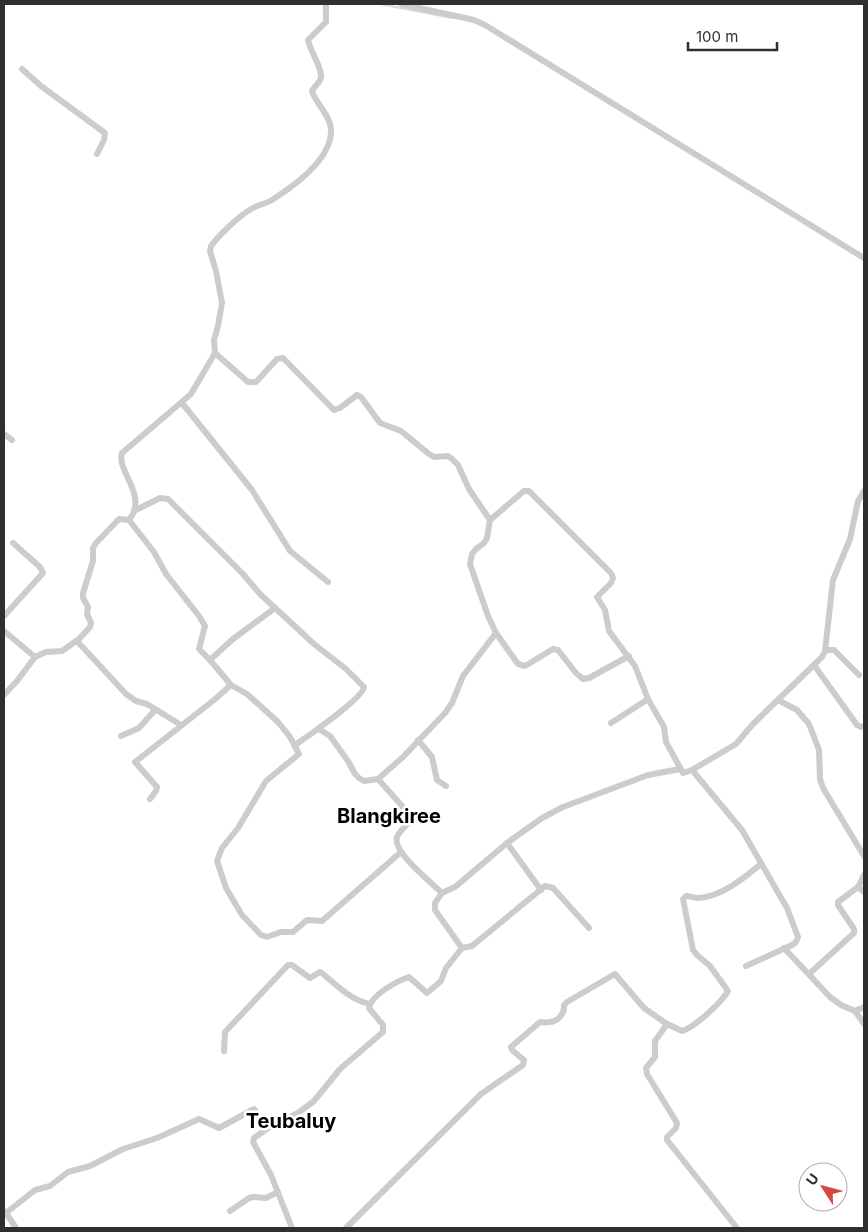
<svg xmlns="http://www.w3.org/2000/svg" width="868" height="1232" viewBox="0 0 868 1232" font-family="Inter,sans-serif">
	<rect width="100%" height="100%" fill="#fff"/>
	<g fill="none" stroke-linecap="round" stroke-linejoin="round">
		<polyline stroke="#ccdbe9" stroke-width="2" points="380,4 452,18"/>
		<g stroke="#ccc" stroke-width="6">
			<polyline points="401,4 474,20 485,25 864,258"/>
			<polyline points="22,69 41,86 105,133 104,140 97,154"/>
			<polyline points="215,353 248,382 256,382 277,359 283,358 334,410 340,408 357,395 361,397 380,423 401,431 429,454 434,457 448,456 452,459 458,465 469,489 490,520 524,491 529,491 611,573 613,578 611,583 597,597 605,610 609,631 635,666 648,699 664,727 666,742 683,773 692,770 736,744 753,724 822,657 825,651 833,580 850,539 858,501 864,491"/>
			<polyline points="182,403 252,490 290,551 328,582"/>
			<polyline points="4,434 12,440"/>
			<path d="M134,511l26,-13 8,1 75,75 17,20 54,50 32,25 18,18c-1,11 -57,50 -69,58"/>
			<path d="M129,520c20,-24 -13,-49 -7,-67l69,-59 24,-41 -1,-13 4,-14 4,-23 -6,-32 -6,-20 1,-5c9,-12 27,-29 40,-37 6,-4 14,-5 21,-9 22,-14 61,-42 59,-71 -1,-14 -15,-25 -19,-38 2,-5 9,-9 9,-14 1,-10 -11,-26 -13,-37l18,-18v-18"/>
			<polyline points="490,520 487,538 484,543 476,549 472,554 470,564 488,616 496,633 518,664 525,666 553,649 558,650 576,673 583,679 589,678 629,656"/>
			<polyline points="275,608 233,639 210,660 231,685 247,694 278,722 290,737 299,754 266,781 238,828 222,848 217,861 226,888 242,915 261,935 267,937 281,932 293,932 307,920 322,921 401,852"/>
			<polyline points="4,616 43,573 40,567 13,543"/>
			<polyline points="4,631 35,657"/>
			<polyline points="77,641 126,694 136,701 147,704 181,725"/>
			<polyline points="825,651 829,650 834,650 859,675"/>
			<polyline points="814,665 857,725 861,727 864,726"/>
			<polyline points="4,695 17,681 35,657 46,652 62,651 79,639 90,627 91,623 87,614 88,607 83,598 83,593 93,561 93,548 96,543 119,519 129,520 154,552 166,574 199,616 205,626 199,649 210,660"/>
			<polyline points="778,700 797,710 809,724 819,750 820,779 823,788 864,856"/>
			<polyline points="611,723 648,699"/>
			<polyline points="319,729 330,736 348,761 355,774 359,778 364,781 378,779 403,757 445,713 452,703 463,676 496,633"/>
			<polyline points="121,736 139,728 155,710"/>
			<polyline points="418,740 432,757 437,780 446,786"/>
			<polyline points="692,770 742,830 787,908 798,937 796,942 792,945 746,966"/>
			<path d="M378,779l32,36 1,3c-3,7 -11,12 -14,19 -5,15 35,46 45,56"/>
			<polyline points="150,799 156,791 157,787 135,762 214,700 231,685"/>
			<polyline points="507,843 541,890"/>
			<polyline points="858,887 864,892"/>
			<polyline points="462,948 472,946 545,886 553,888 589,928"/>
			<polyline points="784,948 830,997 841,1005 855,1011 864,1024"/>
			<polyline points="809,974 854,933 854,929 838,905 838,902 858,887 864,875"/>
			<polyline points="855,1011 864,1007"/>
			<path d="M224,1051l1,-19 63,-67h4l18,13 10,-6 2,1c14,12 29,27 48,31"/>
			<polyline points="268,1128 254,1138 253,1142 271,1175 292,1228"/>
			<path d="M4,1211l2,2 29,-23 15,-4 18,-14 22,-6 33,-17 34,-11 42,-19 20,9 35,-19 14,19 30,-15 16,-12 26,-32 43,-37v-7l-14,-17c2,-13 28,-27 40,-31l18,16 14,-12 5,-13 16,-20 -27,-38v-7l7,-10 13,-6 52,-44 35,-25 21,-11 85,-32 32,-6"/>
			<polyline points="230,1211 249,1198 253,1197 266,1198 278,1192"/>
			<polyline points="6,1213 16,1228"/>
			<path d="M346,1228l135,-134 42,-29 1,-5 -12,-10 -1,-3 29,-25c3,0 6,1 9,0 9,0 16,-9 15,-17l3,-3 48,-28 29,34 23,16"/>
			<path d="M737,1228l-70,-88v-3l9,-9 1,-5 -30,-49 -1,-6 9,-11v-16l12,-17 15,7c13,-4 39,-28 46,-40l-18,-25 -13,-11 -4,-5 -10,-51 3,-3c4,0 8,2 12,2 23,-1 46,-20 63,-34"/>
		</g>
	</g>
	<g text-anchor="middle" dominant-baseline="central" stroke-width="5" stroke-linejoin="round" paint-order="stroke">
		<g font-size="20" font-weight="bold" fill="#000" stroke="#fff">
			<text x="389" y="816">Blangkiree</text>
			<text x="291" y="1121">Teubaluy</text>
		</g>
	</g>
	<rect width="868" height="1232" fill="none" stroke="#2f2f2f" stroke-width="10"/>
	<g transform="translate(823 1187) rotate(306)"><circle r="24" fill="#ffffff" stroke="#acacac"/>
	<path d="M0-4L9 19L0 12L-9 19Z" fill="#d64742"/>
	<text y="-8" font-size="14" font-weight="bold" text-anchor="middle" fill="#2f2f2f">U</text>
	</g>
	<path d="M688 42v8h89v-8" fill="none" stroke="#2f2f2f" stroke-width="2.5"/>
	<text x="696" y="42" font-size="15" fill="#2f2f2f" stroke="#ffffff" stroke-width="4" paint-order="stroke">100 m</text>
</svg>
